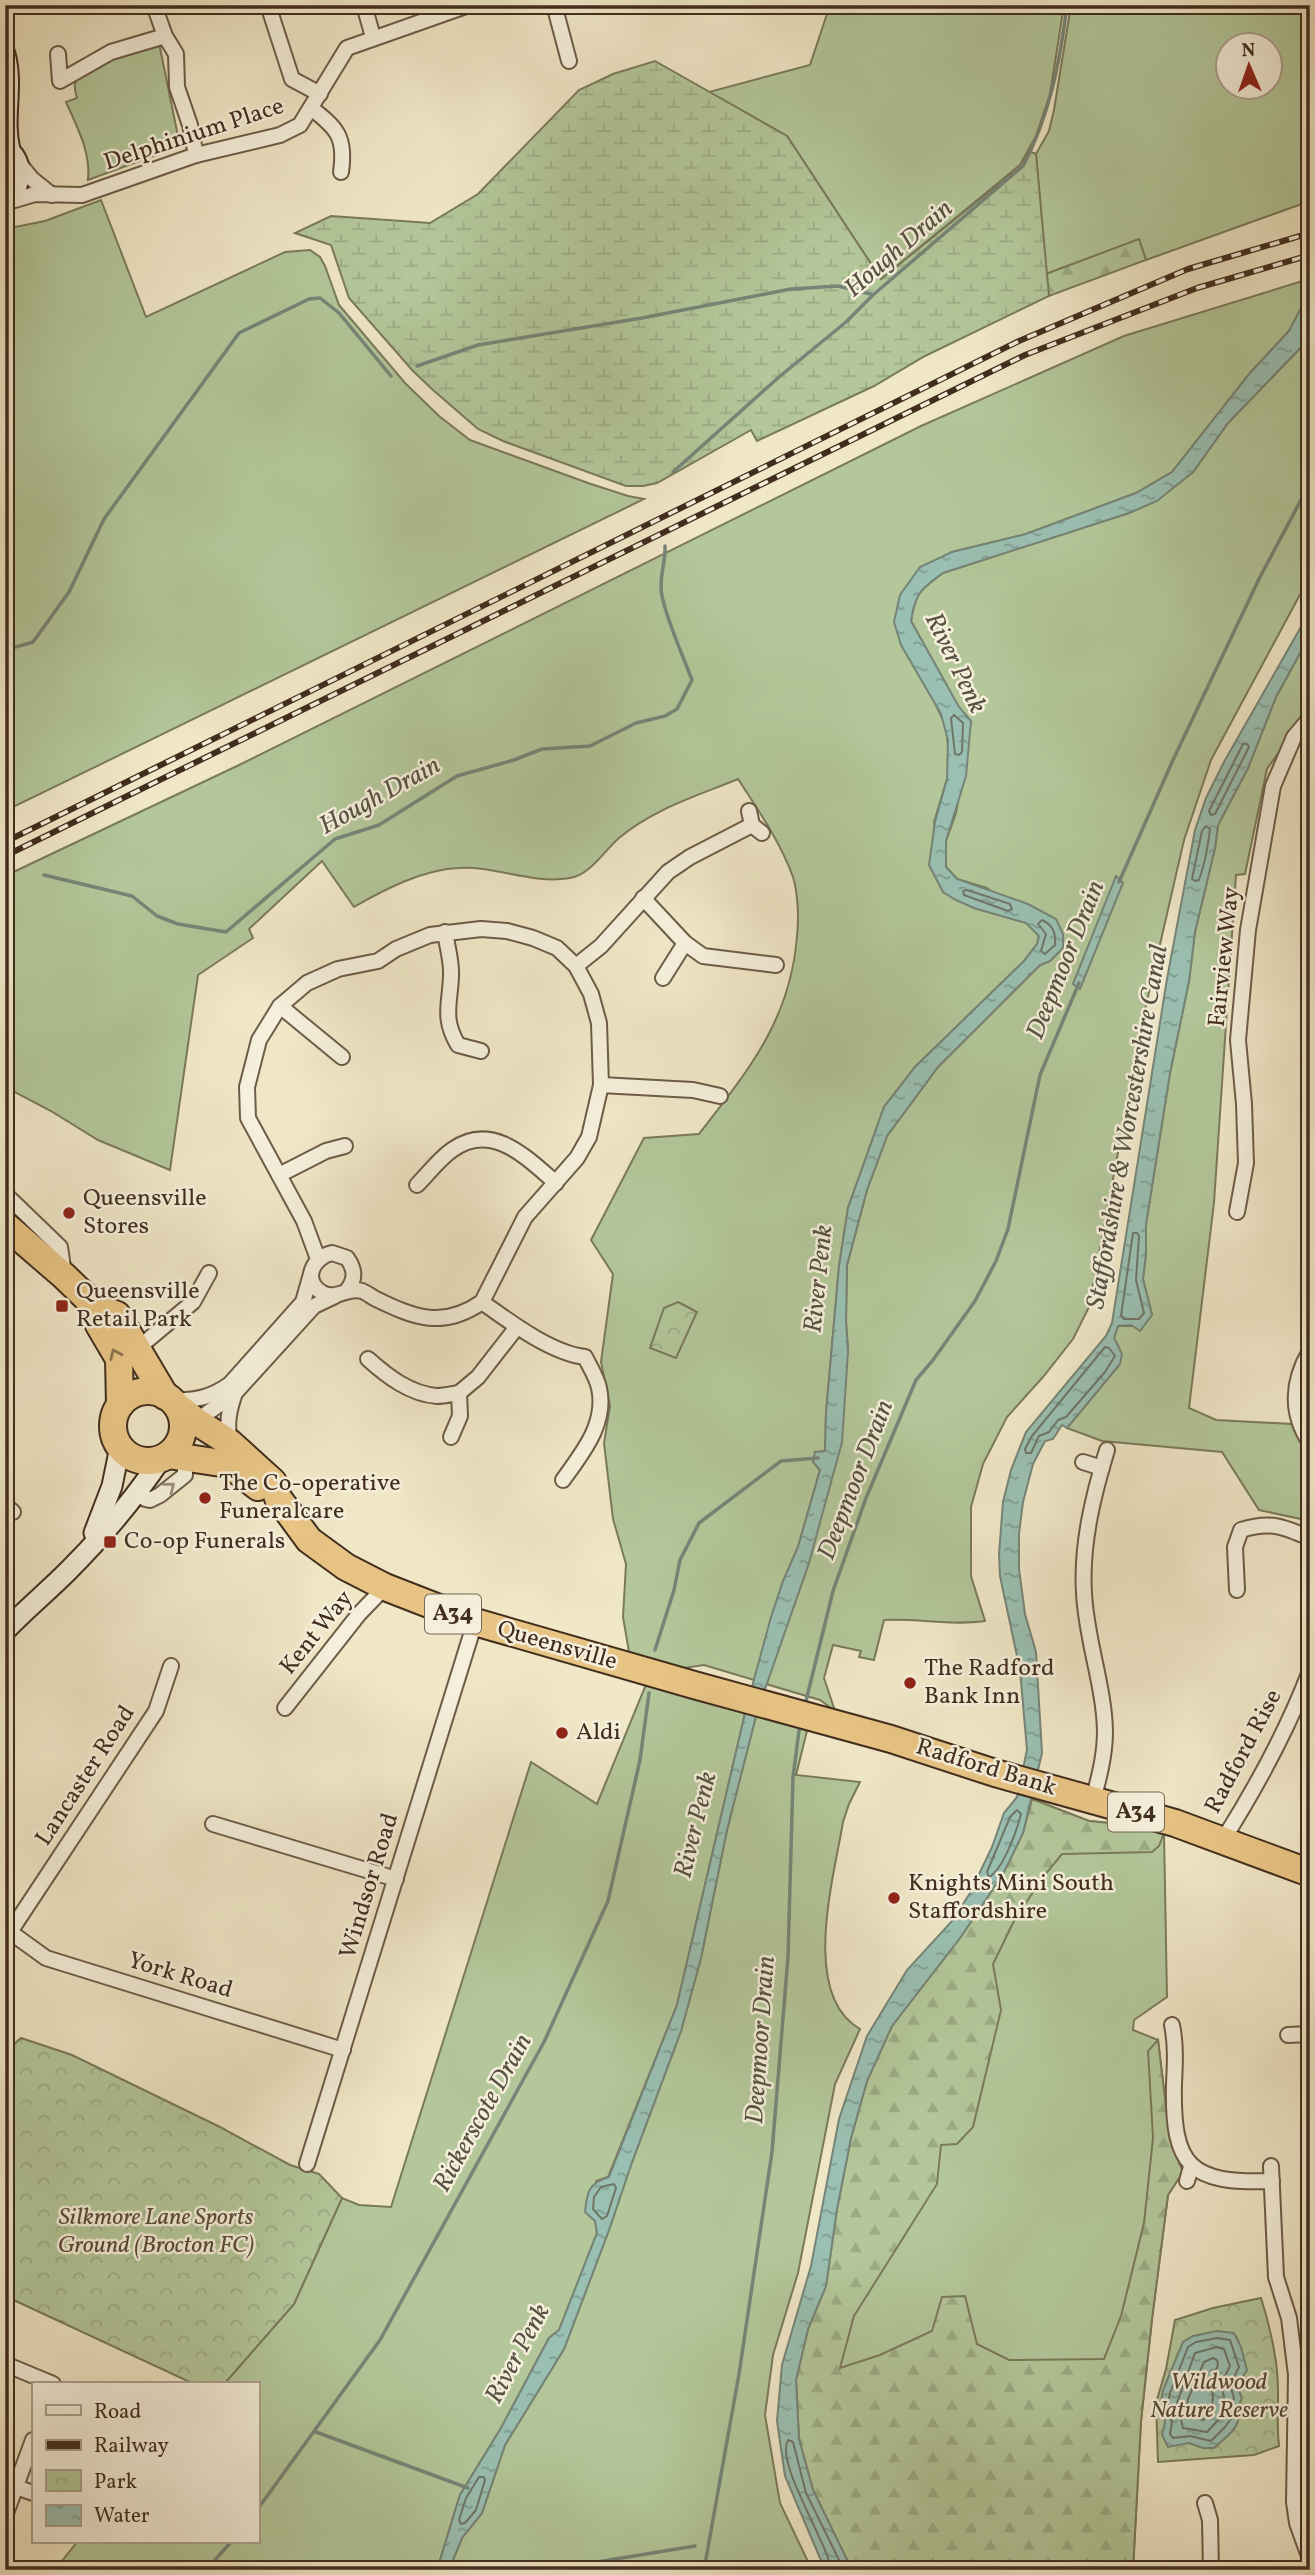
<svg xmlns="http://www.w3.org/2000/svg" width="1315" height="2575" viewBox="0 0 1315 2575" font-family="Vollkorn,serif">
	<defs>
		<pattern id="forest-firs" width="22" height="20" patternUnits="userSpaceOnUse" patternTransform="scale(1.75)"><rect width="22" height="20" fill="#b3c79a"/><path d="M5 1l3.5 6h-7zM16 11l3.5 6h-7z" fill="#9bab84"/></pattern>
		<pattern id="wetland-marsh" width="20" height="14" patternUnits="userSpaceOnUse" patternTransform="scale(1.75)"><rect width="20" height="14" fill="#b3c79a"/><path d="M1 5h8M5 5V1M11 12h8M15 12V8" fill="none" stroke="#9bab84"/></pattern>
		<pattern id="park-crowns" width="20" height="18" patternUnits="userSpaceOnUse" patternTransform="scale(1.75)"><rect width="20" height="18" fill="#b3c79a"/><path d="M2 6a3 3 0 1 1 6 0M12 15a3 3 0 1 1 6 0" fill="none" stroke="#9bab84"/></pattern>
		<pattern id="water-ripples" width="26" height="14" patternUnits="userSpaceOnUse" patternTransform="scale(1.75)"><rect width="26" height="14" fill="#9ac0b3"/><path d="M2 4q2-2 4 0t4 0M15 11q2-2 4 0t4 0" fill="none" stroke="#7f9c91"/></pattern>
	</defs>
	<rect width="100%" height="100%" fill="#f0e7c7"/>
	<filter id="stains"><feTurbulence type="fractalNoise" baseFrequency=".00286" numOctaves="4"/><feColorMatrix values="0 0 0 0 .2 0 0 0 0 .09 0 0 0 0 .02 0 0 0 .5 -.17"/></filter>
	<radialGradient id="worn" r=".72"><stop offset=".6" stop-color="#630" stop-opacity="0"/><stop offset="1" stop-color="#630" stop-opacity=".3"/></radialGradient>
	<g fill="#b3c79a" stroke="#7a7a5c" stroke-width="2" fill-rule="evenodd">
		<polygon points="830,5 1064,5 1050,94 1036,136 1020,165 881,279 787,136 709,92 810,65"/>
		<path d="M1071,5h239v196l-164,59 -8,-20 -92,34 -10,-120 13,-23 5,-21zM1228,46h42v42h-42z"/>
		<path d="M159,43l21,103 -92,34c3,-28 -11,-53 -22,-78l11,-4c-2,-7 -4,-14 1,-21 11,-14 63,-28 81,-34z"/>
		<polygon points="101,200 146,317 285,252 310,250 320,257 325,266 339,305 405,383 439,416 470,440 588,483 628,496 644,499 5,811 5,229 45,221"/>
		<path d="M1310,271v20l-21,40 -39,42 -78,99 -36,21 -110,41 -74,18 -52,43 24,86 22,45 3,33 -2,20 -13,43 9,70 31,16 53,15 12,12 -2,9 -13,17 -109,106 -31,40 -36,101 -9,58 -13,147 -1,39 -12,10 7,8 -22,77 -15,34 -29,99 -50,-15 -27,4 -48,-17 -6,-35 3,-53 -13,-45 -9,-76 6,-37 -9,-44 12,-88 -22,-34 53,-102 55,-4c49,-63 92,-115 98,-198 2,-18 1,-42 -4,-59 -13,-36 -35,-67 -55,-98 -41,17 -85,30 -119,59 -15,13 -28,36 -49,40 -37,7 -76,-13 -112,-10 -36,2 -73,21 -104,39l-32,-46 -73,68 4,9 -55,37 -28,195 -72,-30 -47,-29 -46,-24v-211l232,-110 684,-340 203,-90 182,-56z"/>
		<path d="M1310,338v238l-99,184 -27,80 -40,174 -55,293 -16,32 -30,38 -36,40 -24,47 -12,43v69l14,45c-33,5 -67,-3 -101,-1l-10,40 -15,-3 2,-6 -28,-6 -9,33 11,33 -15,-11 -54,-16 43,-121 39,-212 -2,-30 1,-56 20,-75 20,-54 51,-69 102,-102 10,-4 13,-13 -76,-60 -30,-9 -11,-12v-26l10,-28 15,-92 -12,-13 -48,-87c4,-28 10,-32 32,-48l186,-60 28,-13 36,-28 35,-49z"/>
		<polygon points="1310,635 1310,709 1267,769 1245,874 1236,875 1214,1203 1189,1408 1216,1420 1292,1424 1310,1453 1310,1521 1259,1510 1222,1452 1102,1441 1067,1428 1120,1364 1120,1350 1114,1338 1118,1326 1136,1326 1152,1315 1143,1279 1146,1253 1146,1224 1170,1073 1189,981 1195,932 1215,848 1218,825 1248,768 1276,697"/>
		<polygon points="647,1682 746,1709 677,2005 608,2177 596,2181 595,2221 597,2233 559,2330 549,2338 501,2428 460,2495 437,2570 55,2570 77,2542 257,2542 257,2384 224,2384 294,2304 342,2198 359,2205 391,2207 531,1762 597,1804"/>
		<path d="M757,1712l51,15 -12,48 64,7 -11,22 -6,18c-9,55 -43,173 17,207l-25,55 -37,189 -25,82 -8,60 15,88 32,67h-363l13,-32 20,-25 23,-68 59,-96 45,-119 22,-65 50,-134 20,-73 26,-128z"/>
		<polygon points="1032,1799 1089,1821 1131,1825 1164,1833 1167,1997 1134,2020 1133,2030 1158,2040 1170,2140 1183,2172 1168,2195 1152,2319 1141,2421 1133,2570 852,2570 799,2439 1023,1833"/>
	</g>
	<g fill="url(#forest-firs)" stroke="#7a7a5c" stroke-width="2">
		<polygon points="1139,239 1146,260 1049,296 1046,274"/>
		<polygon points="1032,1799 1089,1821 1131,1825 1164,1833 1159,1846 1152,1852 1062,1854 1043,1877 1014,1921 993,1964 1001,2010 973,2127 957,2144 941,2145 937,2184 854,2316 840,2368 880,2355 932,2331 942,2297 965,2296 977,2344 1009,2360 1104,2359 1121,2316 1144,2223 1153,2138 1148,2051 1158,2040 1170,2140 1183,2172 1168,2195 1152,2319 1141,2421 1133,2570 852,2570 813,2490 799,2439 796,2380 808,2329 826,2286 837,2209 851,2138 867,2081 892,2026 960,1938 1003,1874 1023,1833"/>
	</g>
	<polygon fill="url(#wetland-marsh)" stroke="#7a7a5c" stroke-width="2" points="655,61 787,136 881,279 995,187 1020,165 1029,151 1036,154 1049,296 925,356 874,386 757,441 751,430 657,483 643,486 626,486 503,441 478,429 433,390 413,371 349,298 331,245 295,233 331,216 430,223 478,194 579,90 613,74"/>
	<g fill="url(#park-crowns)" stroke="#7a7a5c" stroke-width="2">
		<polygon points="678,1302 697,1312 676,1358 650,1348 664,1308"/>
		<polygon points="21,2038 72,2055 220,2127 290,2165 319,2174 342,2198 294,2304 224,2384 194,2384 5,2296 5,2052"/>
		<path d="M1261,2298c10,32 18,65 17,98 0,18 -1,33 1,50l-25,9 -96,7 -2,-59 10,-34 9,-49 38,-12z"/>
	</g>
	<g fill="url(#water-ripples)" stroke="#768577" stroke-width="2">
		<path d="M1310,291v47l-82,85 -35,49 -36,29 -28,12 -186,60c-22,16 -28,20 -32,48l48,86 12,14 -5,55 -20,65v26l11,12 71,25 28,15 7,15v14l-13,13 -10,4 -102,102 -51,69 -20,54 -20,75 -1,56 2,30 -6,91 -33,121 -52,149 -30,118 -26,128 -20,73 -50,134 -22,65 -45,119 -59,96 -23,68 -20,25 -13,32h-12l23,-75 41,-67 48,-90 10,-8 38,-97 -2,-12 -10,-9c2,-19 3,-29 24,-35l68,-172 69,-296 25,-92 12,-36 15,-34 22,-77 -7,-8 2,-10 10,-1 1,-38 13,-147 9,-58 36,-101 31,-40 109,-106 13,-17 2,-8 -13,-13 -52,-15 -18,-8 -13,-8 -14,-27 6,-43 12,-43 1,-39 -7,-26 -40,-69 -7,-23 6,-27 20,-28 32,-15 74,-18 110,-41 36,-21 78,-99 39,-42z"/>
		<polygon points="1310,611 1310,635 1276,697 1248,768 1218,825 1215,848 1195,932 1189,981 1170,1073 1146,1224 1146,1253 1143,1279 1152,1315 1140,1331 1131,1325 1118,1326 1114,1338 1122,1354 1120,1364 1067,1428 1062,1425 1053,1439 1045,1441 1033,1464 1023,1502 1019,1534 1019,1569 1025,1614 1036,1652 1042,1753 1023,1833 1003,1874 960,1938 892,2026 867,2081 851,2138 837,2209 826,2286 808,2329 796,2380 799,2439 813,2490 852,2570 825,2570 785,2476 777,2421 782,2365 811,2266 839,2119 867,2036 907,1970 953,1920 970,1893 992,1847 1004,1813 1017,1797 1027,1750 1020,1670 1000,1576 999,1554 1003,1502 1011,1470 1026,1432 1106,1336 1112,1323 1167,979 1195,830 1206,798 1224,762"/>
		<polygon points="1116,876 1123,883 1080,989 1073,984"/>
		<path d="M1217,2331l17,2 7,14 6,23 -10,16 5,12c-7,14 -2,13 -4,23 -3,11 -16,19 -24,27h-11l-14,-5 -21,4 -6,-12 3,-12 -4,-21 2,-12 20,-48 10,-6z"/>
	</g>
	<g fill="none" stroke-linecap="round" stroke-linejoin="round">
		<g stroke="#6e7668" stroke-width="2">
			<polygon points="954,715 963,723 962,752 959,755 955,754 951,718"/>
			<polygon points="1243,744 1247,744 1249,747 1215,814 1211,815 1209,811"/>
			<path d="M1206,826l4,3c-2,17 -5,35 -11,51l-4,1 -3,-2 1,-5 9,-43z"/>
			<polygon points="967,890 1010,904 1012,909 1008,911 964,895 963,891"/>
			<path d="M1042,920c11,5 14,13 13,25l-10,9 -4,-3 5,-17 -8,-10z"/>
			<polygon points="1133,1233 1137,1233 1139,1236 1136,1280 1144,1313 1139,1319 1124,1319 1121,1316"/>
			<polygon points="1105,1347 1109,1348 1115,1356 1105,1372 1066,1417 1058,1420 1049,1432 1039,1436 1031,1453 1026,1453 1025,1449 1032,1436"/>
			<path d="M1017,1810l4,4c-4,16 -18,56 -32,63l-2,-5 23,-55z"/>
			<polygon points="614,2184 616,2188 607,2216 602,2219 593,2209 594,2197 601,2187"/>
			<polygon points="1217,2338 1230,2340 1239,2367 1230,2385 1234,2398 1230,2408 1231,2419 1225,2427 1211,2441 1190,2436 1173,2438 1170,2434 1172,2423 1168,2403 1170,2393 1188,2347 1196,2342"/>
			<polygon points="1217,2347 1224,2349 1230,2366 1221,2384 1224,2397 1221,2407 1221,2417 1207,2432 1183,2428 1177,2403 1195,2353"/>
			<polygon points="1213,2358 1217,2360 1218,2365 1211,2382 1213,2397 1211,2414 1203,2420 1191,2416 1187,2406 1188,2399 1204,2362"/>
			<polygon points="484,2477 485,2480 476,2510 465,2523 461,2524 459,2520 466,2498 479,2477"/>
			<path d="M831,2570c-3,-28 -56,-106 -43,-130l5,2 13,51 38,77"/>
		</g>
		<g stroke="#768577" stroke-width="3.5">
			<polyline points="417,366 478,345 642,318 791,289 838,286 871,294"/>
			<path d="M673,472l106,-95 67,-55 27,-27 150,-129c27,-51 37,-105 44,-161"/>
			<polyline points="5,650 33,642 69,592 104,519 239,333 309,299 320,298 339,313 391,376"/>
			<path d="M44,875l88,21 25,20 21,8 48,8 109,-93 44,-14 78,-49 57,-16 28,-11 48,-3 46,-23 29,-7 12,-7 15,-29c-10,-27 -24,-56 -30,-84 -4,-17 4,-33 3,-50"/>
			<polyline points="1119,882 1173,760 1259,579 1310,483"/>
			<polyline points="655,1650 674,1590 680,1560 699,1523 781,1461 818,1458"/>
			<polyline points="805,1705 833,1591 866,1498 916,1380 933,1360 975,1301 996,1261 1008,1229 1040,1075 1079,983"/>
			<polyline points="316,2432 468,2488"/>
			<polyline points="257,2510 380,2340 544,2042 608,1901 640,1760 649,1693"/>
			<polyline points="206,2570 231,2542"/>
			<polyline points="548,2570 695,2546"/>
			<polyline points="704,2570 739,2374 772,2152 788,1957 793,1777 800,1723"/>
		</g>
		<g stroke="#6d5c48" stroke-width="18">
			<g id="street">
				<polyline points="154,5 165,36 176,54 177,87 190,125 196,155"/>
				<polyline points="268,5 292,79 320,94"/>
				<polyline points="364,5 373,37"/>
				<polyline points="552,5 556,12 569,61"/>
				<polyline points="58,54 60,81 111,52 165,36"/>
				<path d="M311,108c26,20 35,29 30,64"/>
				<polyline points="18,162 32,179 52,195"/>
				<polyline points="5,203 35,194 82,195 196,155 280,135 300,125 347,48 469,5"/>
				<polyline points="749,811 752,825 762,833"/>
				<polyline points="643,898 685,943 703,956 776,965"/>
				<path d="M445,932c2,14 7,30 6,44 -1,28 -9,42 7,69l23,6"/>
				<polyline points="576,966 601,946 668,872 690,857 752,825"/>
				<polyline points="663,978 685,943"/>
				<polyline points="280,1006 342,1057"/>
				<polyline points="601,1085 693,1090 720,1096"/>
				<polyline points="279,1175 326,1151 345,1146"/>
				<path d="M417,1185c11,-11 22,-26 35,-35 40,-29 75,8 104,33"/>
				<polyline points="5,1194 60,1247 64,1274"/>
				<polyline points="1237,1212 1246,1163 1244,1104 1238,1040 1248,930 1273,786 1294,737 1310,718"/>
				<path d="M318,1259l-14,-38 -56,-103 -1,-31 12,-47 21,-34 27,-23 31,-14 40,-8 18,-12 34,-14 51,-6 26,2 26,7 24,10 19,18 15,28 8,29 2,62 -12,52 -12,21 -52,59 -43,85c-39,27 -67,16 -106,-3 -4,-2 -9,-6 -14,-8 -15,-5 -26,11 -41,1 -19,-12 -8,-35 11,-39l15,5c8,11 9,20 1,31"/>
				<path d="M482,1302c28,20 69,51 103,55 5,10 12,21 14,31 8,36 -17,65 -36,92"/>
				<polyline points="137,1349 193,1302 209,1273"/>
				<path d="M1310,1351c-18,30 -20,62 0,92"/>
				<path d="M368,1359c19,17 42,35 69,37 7,0 15,-2 22,-3"/>
				<polyline points="459,1393 478,1377 517,1327"/>
				<path d="M173,1400c23,1 39,-3 57,-16l73,-82 8,-28"/>
				<polyline points="451,1437 460,1416 459,1393"/>
				<polyline points="181,1440 202,1417 235,1393 314,1306 335,1296"/>
				<path d="M230,1442c-4,-18 -1,-32 5,-49"/>
				<polyline points="1083,1462 1102,1468"/>
				<polyline points="141,1490 145,1499 150,1500 160,1495 185,1475 185,1466 177,1457"/>
				<polyline points="5,1505 13,1512"/>
				<path d="M1237,1590l-2,-43 6,-17c29,-9 41,-4 69,8"/>
				<polyline points="285,1708 359,1614 385,1587"/>
				<path d="M1093,1800c6,-22 12,-45 12,-69 -1,-46 -19,-92 -21,-138 -3,-48 9,-97 23,-143"/>
				<polyline points="213,1824 396,1879"/>
				<path d="M1223,1840c34,-54 64,-109 87,-169"/>
				<polyline points="10,1932 46,1958 343,2050"/>
				<polyline points="6,1938 156,1711 171,1666"/>
				<path d="M1172,2025c4,19 3,39 2,59 -2,83 16,100 98,97"/>
				<polyline points="1288,2035 1310,2034"/>
				<polyline points="307,2164 475,1622"/>
				<polyline points="1271,2166 1276,2277 1289,2318 1296,2375 1294,2502 1297,2523 1310,2559"/>
				<polyline points="1187,2181 1191,2167"/>
				<polyline points="1310,2324 1310,2327"/>
				<polyline points="5,2364 53,2384"/>
				<polyline points="16,2487 33,2493"/>
				<polyline points="1205,2503 1210,2520 1211,2570"/>
				<polyline points="5,2516 33,2440"/>
			</g>
		</g>
		<g stroke="#412d1e" stroke-width="23">
			<g id="secondary">
				<path d="M5,54c9,33 -3,63 5,96"/>
				<path d="M5,147c20,14 18,40 0,55"/>
				<polyline points="94,1533 112,1486 120,1447"/>
				<path d="M5,1631c20,-21 42,-39 63,-60 34,-34 66,-72 93,-112"/>
			</g>
		</g>
		<g stroke="#412d1e" stroke-width="30">
			<g id="highway">
				<polyline points="5,1225 64,1276 96,1307 117,1315 165,1396"/>
				<polyline points="96,1307 99,1325 119,1359 120,1405"/>
				<circle cx="148" cy="1426" r="35"/>
				<polyline points="177,1406 197,1422 230,1443 273,1482 278,1498 309,1540 346,1567 385,1587 475,1622 694,1685 891,1739 995,1773 1175,1823 1310,1873"/>
				<polyline points="168,1455 221,1463 234,1468 258,1487"/>
			</g>
		</g>
		<use href="#street" stroke="#f5efdb" stroke-width="14"/>
		<use href="#secondary" stroke="#f5efdb" stroke-width="19"/>
		<use href="#highway" stroke="#e8c484" stroke-width="26"/>
		<g stroke="#412d1e" stroke-width="6">
			<g id="rail">
				<polyline points="5,842 1019,341 1188,269 1310,233"/>
				<polyline points="5,856 1025,355 1197,288 1310,255"/>
			</g>
		</g>
		<use href="#rail" stroke="#f5efdb" stroke-width="3.5" stroke-dasharray="10" stroke-linecap="butt"/>
	</g>
	<defs><path id="oneway-chevron" d="M-2-3.5L2.5 0L-2 3.5" fill="none" stroke-width="1.6" stroke-linecap="round" stroke-linejoin="round" transform="scale(1.75)"/></defs>
	<use stroke="#8c714c" href="#oneway-chevron" transform="translate(115 1354) rotate(-114)"/>
	<use stroke="#9b8e7c" href="#oneway-chevron" transform="translate(170 1487) rotate(-39)"/>
	<g fill="#8f2418" stroke="#f5efdb" stroke-width="2.5">
		<circle cx="69" cy="1213" r="7"/>
		<rect x="55" y="1299" width="14" height="14" rx="3.5"/>
		<circle cx="205" cy="1498" r="7"/>
		<rect x="103" y="1535" width="14" height="14" rx="3.5"/>
		<circle cx="910" cy="1683" r="7"/>
		<circle cx="562" cy="1733" r="7"/>
		<circle cx="894" cy="1898" r="7"/>
	</g>
	<g text-anchor="middle" dominant-baseline="central" stroke-width="5" stroke-linejoin="round" paint-order="stroke">
		<g fill="#f5efdb" stroke="#776757" stroke-width="2">
			<rect x="425" y="1594.5" width="56" height="39" rx="5"/>
			<rect x="1108" y="1792.5" width="56" height="39" rx="5"/>
		</g>
		<g font-size="23" font-weight="bold" fill="#412d1e">
			<text x="453" y="1614">A34</text>
			<text x="1136" y="1812">A34</text>
		</g>
		<g font-size="24" fill="#412d1e" stroke="#f5efdb">
			<text transform="translate(194 135) rotate(-18)">Delphinium Place</text>
			<text transform="translate(1225 957) rotate(-84)">Fairview Way</text>
			<text transform="translate(317 1633) rotate(-51)">Kent Way</text>
			<text transform="translate(557 1646) rotate(16)">Queensville</text>
			<text transform="translate(1244 1752) rotate(-62)">Radford Rise</text>
			<text transform="translate(986 1768) rotate(17)">Radford Bank</text>
			<text transform="translate(86 1776) rotate(-57)">Lancaster Road</text>
			<text transform="translate(370 1886) rotate(-73)">Windsor Road</text>
			<text transform="translate(180 1976) rotate(17)">York Road</text>
		</g>
		<g font-size="24" fill="#412d1e" stroke="#f5efdb" text-anchor="start">
			<text x="83" y="1199">Queensville<tspan x="83" dy="28">Stores</tspan></text>
			<text x="76" y="1292">Queensville<tspan x="76" dy="28">Retail Park</tspan></text>
			<text x="219" y="1484">The Co-operative<tspan x="219" dy="28">Funeralcare</tspan></text>
			<text x="124" y="1542">Co-op Funerals</text>
			<text x="924" y="1669">The Radford<tspan x="924" dy="28">Bank Inn</tspan></text>
			<text x="576" y="1733">Aldi</text>
			<text x="908" y="1884">Knights Mini South<tspan x="908" dy="28">Staffordshire</tspan></text>
		</g>
		<g font-size="24" font-style="italic" fill="#584c37" stroke="#f5efdb">
			<text x="156" y="2218">Silkmore Lane Sports<tspan x="156" dy="28">Ground (Brocton FC)</tspan></text>
			<text x="1219" y="2383">Wildwood<tspan x="1219" dy="28">Nature Reserve</tspan></text>
		</g>
		<g font-size="26" font-style="italic" fill="#575243" stroke="#f5efdb">
			<text transform="translate(899 249) rotate(-41)">Hough Drain</text>
			<text transform="translate(955 663) rotate(64)">River Penk</text>
			<text transform="translate(380 796) rotate(-29)">Hough Drain</text>
			<text transform="translate(1066 960) rotate(-68)">Deepmoor Drain</text>
			<text transform="translate(1128 1127) rotate(-80)">Staffordshire &amp; Worcestershire Canal</text>
			<text transform="translate(819 1279) rotate(-84)">River Penk</text>
			<text transform="translate(856 1480) rotate(-69)">Deepmoor Drain</text>
			<text transform="translate(696 1825) rotate(-76)">River Penk</text>
			<text transform="translate(761 2040) rotate(-86)">Deepmoor Drain</text>
			<text transform="translate(483 2113) rotate(-61)">Rickerscote Drain</text>
			<text transform="translate(518 2354) rotate(-62)">River Penk</text>
		</g>
	</g>
	<rect width="1315" height="2575" fill="none" stroke="#f0e7c7" stroke-width="28"/>
	<rect x="7" y="7" width="1301" height="2561" fill="none" stroke="#412d1e" stroke-width="3.5"/>
	<rect x="14" y="14" width="1287" height="2547" fill="none" stroke="#412d1e" stroke-width="2"/>
	<rect x="32" y="2382" width="228" height="161" fill="#f5efdb" stroke="#ada18f" stroke-width="2"/>
	<rect x="46" y="2405" width="35" height="10" fill="#f5efdb" stroke="#ada18f" stroke-width="2"/>
	<text x="94" y="2418" font-size="21" fill="#412d1e">Road</text>
	<rect x="46" y="2440" width="35" height="10" fill="#412d1e" stroke="#ada18f" stroke-width="2"/>
	<text x="94" y="2452" font-size="21" fill="#412d1e">Railway</text>
	<rect x="46" y="2470" width="35" height="21" fill="url(#park-crowns)" stroke="#ada18f" stroke-width="2"/>
	<text x="94" y="2488" font-size="21" fill="#412d1e">Park</text>
	<rect x="46" y="2505" width="35" height="21" fill="url(#water-ripples)" stroke="#ada18f" stroke-width="2"/>
	<text x="94" y="2522" font-size="21" fill="#412d1e">Water</text>
	<g transform="translate(1249 66) rotate(358)"><circle r="33" fill="#f5efdb" stroke="#ada18f" stroke-width="2"/>
	<path d="M0-5L12 26L0 18L-12 26Z" fill="#8f2418"/>
	<text y="-10" font-size="19" font-weight="bold" text-anchor="middle" fill="#412d1e">N</text>
	</g>
	<rect width="100%" height="100%" filter="url(#stains)"/>
	<rect width="100%" height="100%" fill="url(#worn)"/>
</svg>
